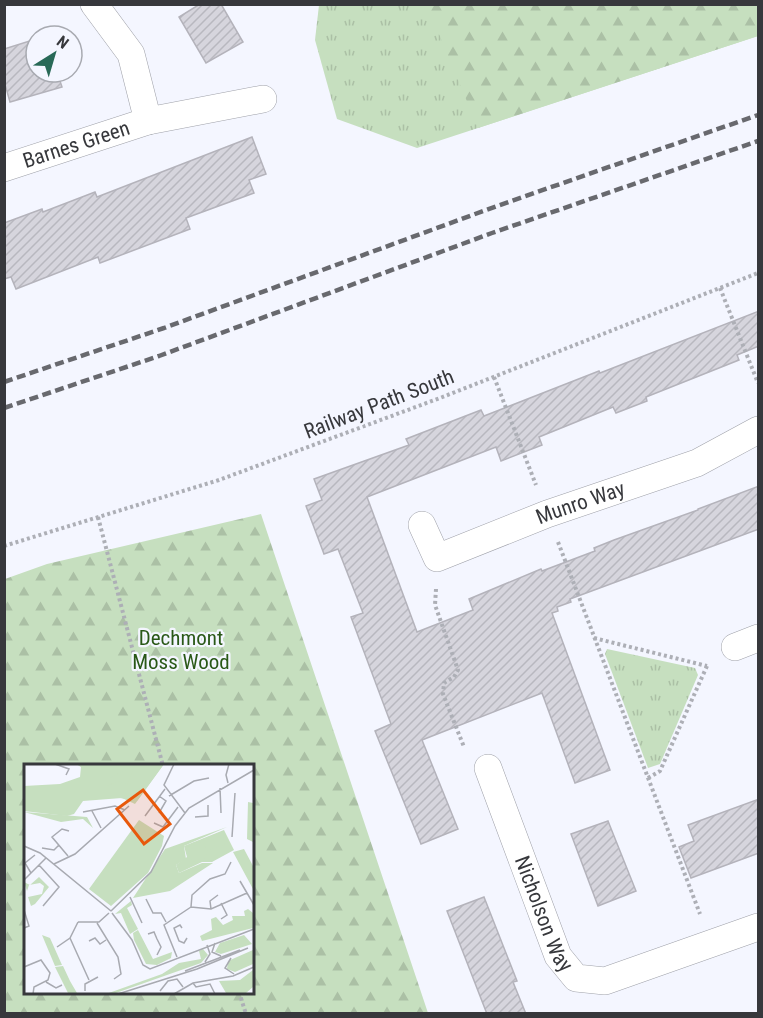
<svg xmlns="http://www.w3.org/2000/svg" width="763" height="1018" viewBox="0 0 763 1018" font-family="'Roboto Condensed',sans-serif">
	<defs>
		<pattern id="grass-tufts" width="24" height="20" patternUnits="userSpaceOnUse" patternTransform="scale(1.5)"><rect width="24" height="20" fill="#c6dfbf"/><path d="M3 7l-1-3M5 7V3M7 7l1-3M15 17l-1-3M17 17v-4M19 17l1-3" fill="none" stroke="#abc0a5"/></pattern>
		<pattern id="forest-firs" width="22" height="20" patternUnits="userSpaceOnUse" patternTransform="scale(1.5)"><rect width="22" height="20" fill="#c6dfbf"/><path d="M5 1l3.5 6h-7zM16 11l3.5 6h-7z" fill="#abc0a5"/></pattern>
		<pattern id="building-hatch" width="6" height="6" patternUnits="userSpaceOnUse" patternTransform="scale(1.5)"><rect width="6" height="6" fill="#d6d5dd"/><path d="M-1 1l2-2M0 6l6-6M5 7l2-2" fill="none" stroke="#b8b8bf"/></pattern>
	</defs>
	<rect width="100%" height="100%" fill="#f4f6ff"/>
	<g fill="url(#grass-tufts)">
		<polygon points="319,5 758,5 758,36 417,148 337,119 315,40"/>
		<polygon points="607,649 695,668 698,675 660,764 648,768 605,654"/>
	</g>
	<g fill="url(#forest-firs)" fill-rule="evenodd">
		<polygon points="427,5 758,5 758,36 478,128"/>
		<path d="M261,514l167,499h-423v-434l42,-15zM26,766h226v226h-226z"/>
	</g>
	<g fill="url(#building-hatch)" stroke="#b4b3bb" stroke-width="1.5">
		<polygon points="200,4 221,4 243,42 206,63 179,17"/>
		<polygon points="36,39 36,72 57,72 62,87 10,102 4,81 4,49"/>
		<polygon points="252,137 266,174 249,180 254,193 186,218 190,229 100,263 98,257 16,289 11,277 4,279 4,223 42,209 43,212 95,192 97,197"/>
		<polygon points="759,311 759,346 737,355 739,360 646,397 647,401 616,413 613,407 539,437 542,445 501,461 496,447 367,497 417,632 473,610 469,599 541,569 542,571 595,551 594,548 614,540 698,510 698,509 759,486 759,529 570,599 571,602 557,607 558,611 552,613 610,770 575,783 542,693 422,740 458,829 421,844 375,731 391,724 351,617 363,613 338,549 324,554 306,506 322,500 314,479 409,445 406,439 481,410 484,416 599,371 600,373"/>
		<polygon points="759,799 759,853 691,878 679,847 694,841 688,825"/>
		<polygon points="608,821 636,891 598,906 571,834"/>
		<polygon points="484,897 517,981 513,982 526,1014 487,1014 447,911"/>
	</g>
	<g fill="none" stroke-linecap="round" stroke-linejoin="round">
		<g stroke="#9fa1a9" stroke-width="28">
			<g id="street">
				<polyline points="94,4 131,54 148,121"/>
				<path id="s1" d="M4,168l144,-47 115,-22"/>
				<path id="s2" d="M422,525l15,33 110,-44 150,-51 61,-33"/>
				<polyline points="735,647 758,638"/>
				<path id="s3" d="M488,768l70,188 18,22 29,3 153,-54"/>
			</g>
		</g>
		<g stroke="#adafb6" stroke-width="4" stroke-dasharray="3 3" stroke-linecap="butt">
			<polyline points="720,288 758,383"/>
			<polyline points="494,377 536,485"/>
			<polyline points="98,517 163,766"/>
			<polyline points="558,542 700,914"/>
			<polyline points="4,546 219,480 440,398 758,273"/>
			<polyline points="436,589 435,605 458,670 454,677 444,683 443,694 464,747"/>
			<polyline points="594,638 707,666"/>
			<polyline points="648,778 660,771 707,666 709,665"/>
			<polyline points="239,992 246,1014"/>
		</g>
		<use href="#street" stroke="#fff" stroke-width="27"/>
		<g stroke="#68696e" stroke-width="4.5" stroke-dasharray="9 4.5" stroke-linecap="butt">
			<polyline points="4,382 164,328 497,206 758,115"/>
			<polyline points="4,408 159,356 492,233 758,141"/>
		</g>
	</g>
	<g text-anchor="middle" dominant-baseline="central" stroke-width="4.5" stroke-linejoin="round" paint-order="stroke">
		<g font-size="21" fill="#37383c" stroke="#f4f6ff">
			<text stroke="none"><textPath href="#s1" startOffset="76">Barnes Green</textPath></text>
			<text transform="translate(379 404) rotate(-21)">Railway Path South</text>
			<text stroke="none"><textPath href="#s2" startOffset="190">Munro Way</textPath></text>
			<text stroke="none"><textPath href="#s3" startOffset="156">Nicholson Way</textPath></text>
		</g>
		<g font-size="21" fill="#295817" stroke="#f4f6ff">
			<text x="181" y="638">Dechmont<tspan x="181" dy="24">Moss Wood</tspan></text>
		</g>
	</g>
	<g transform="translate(24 764)">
		<rect width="230" height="230" fill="#f4f6ff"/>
		<path d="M52,0h88l-29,40 -13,-6 -39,3 -9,13 -7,2 -43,-5v-25l36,-2 20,-7 1,-10zM224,38l5,1v39l-6,-3z" fill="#c6dfbf"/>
		<path d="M126,0h14l-27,37 -17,-3 4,-4 2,4 13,-13zM111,1l-8,20 -7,-4 -14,5 2,-7zM0,48l63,5 6,11 -10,-9 -22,3zM115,56l25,16 -2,10 -14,27 -37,33 -22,-17zM203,63l-43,19 2,13 -10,6 3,8 23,-10h11l-43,28 -37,7 32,-49zM220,85l9,17v23l-20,-37zM15,113l10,10 -14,17 -4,2 -3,-9 14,-3 2,-8 -4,-3 -11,2 -2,6 -3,-9 6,3zM107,137l1,4 -5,3 11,21 -8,5 -9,-21 -6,1zM224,145l5,4v15l-51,13 -2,-5 12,-6 -1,-11 5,-2 7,8 10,-5 -1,-4h13l-1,-5zM114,166l15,29 19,-7 -1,6 -14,7 -11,-1 -12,-24 -1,-7zM18,171l8,3 12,27 -7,1zM220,171l8,9 -31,10 -6,-2 5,-9zM179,185l5,6 -7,8 -85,30 -10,1 56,-20 17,-11 22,-4 -2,-8zM229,186v14l-18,8 -8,-3 1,-8zM39,202l7,15 7,12h-9l-13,-26zM229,206v17l-7,6h-20l-7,-12 21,-1z" fill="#c6dfbf"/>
		<path d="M200,66l10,20 -22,12h-10l-23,11 -3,-8 11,-8 -3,-11z" fill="#c6dfbf"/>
		<path d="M199,67l5,12 -21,8 -4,-12zM163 88a10 10 0 1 1 20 0a10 10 0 1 1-20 0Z" fill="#c6dfbf"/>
		<path fill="none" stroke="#a8aab1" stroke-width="1.5" d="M31,0l14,5 -3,6M150,0l-10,21 21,28M204,19l-2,-8 3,-11M196,24l1,25M135,32l7,5 -7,12M145,32l25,-15 15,-3M68,47l9,17M59,48l32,-6 10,4M121,52l20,-27M171,53l13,-1v-11M130,59l9,4 15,-20M208,73l3,-44M0,82l16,7 71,58M18,84l12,2 5,-5M44,92l-16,-19 10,-8 7,2M30,100l21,-10 54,-48M15,101l20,22 -16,19M7,109l-6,-10 10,-8M0,116l22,-22M216,117l14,24M106,133l12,26M122,135l7,14h8l5,9M197,139l6,12 -6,4M167,143l1,-12 18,-16 15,-5 6,-12M167,143l20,2 36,-16M187,145l-1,-8 8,-6M0,146l5,16 -5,2M87,147l40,-39 24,-46 14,-18 65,-38M88,149l20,27 11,25 7,4 104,-40M54,158h21l10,-9M73,159l21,34 3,17 -7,5M158,164l-2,-3 -6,3 5,13 5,2 3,-5M124,170l6,-2 3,7 4,8 -4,8M46,174l19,42M65,177l6,-3 5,6 6,-4M191,179l-3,9 9,4M33,183l13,-9 8,-16M153,193l-13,-32 27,-18M207,194l-6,10 9,6M181,198l5,-8 -3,-9M0,203l17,-7 9,13 -2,7 -14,7 -1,7M161,207l55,-21M22,218l10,6 6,-3M169,219l3,4 14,-3 5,10M61,227v-7l13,-7M136,227l8,-10 9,-2 6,8M94,230l79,-25 51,-21M150,230l19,-11 40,-7 21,-9"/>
		<path fill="#e8590c" fill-opacity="0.15" stroke="#e8590c" stroke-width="3" d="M119,26l27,34 -26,20 -27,-35z"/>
		<rect width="230" height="230" fill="none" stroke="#37383c" stroke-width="3"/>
	</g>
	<rect width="763" height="1018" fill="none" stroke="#37383c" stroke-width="12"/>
	<g transform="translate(54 54) rotate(37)"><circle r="28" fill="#f4f6ff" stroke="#a8aab1" stroke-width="1.5"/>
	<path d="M0-4.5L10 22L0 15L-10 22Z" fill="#286957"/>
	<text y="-9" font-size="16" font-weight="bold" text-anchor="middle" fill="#37383c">N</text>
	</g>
</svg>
